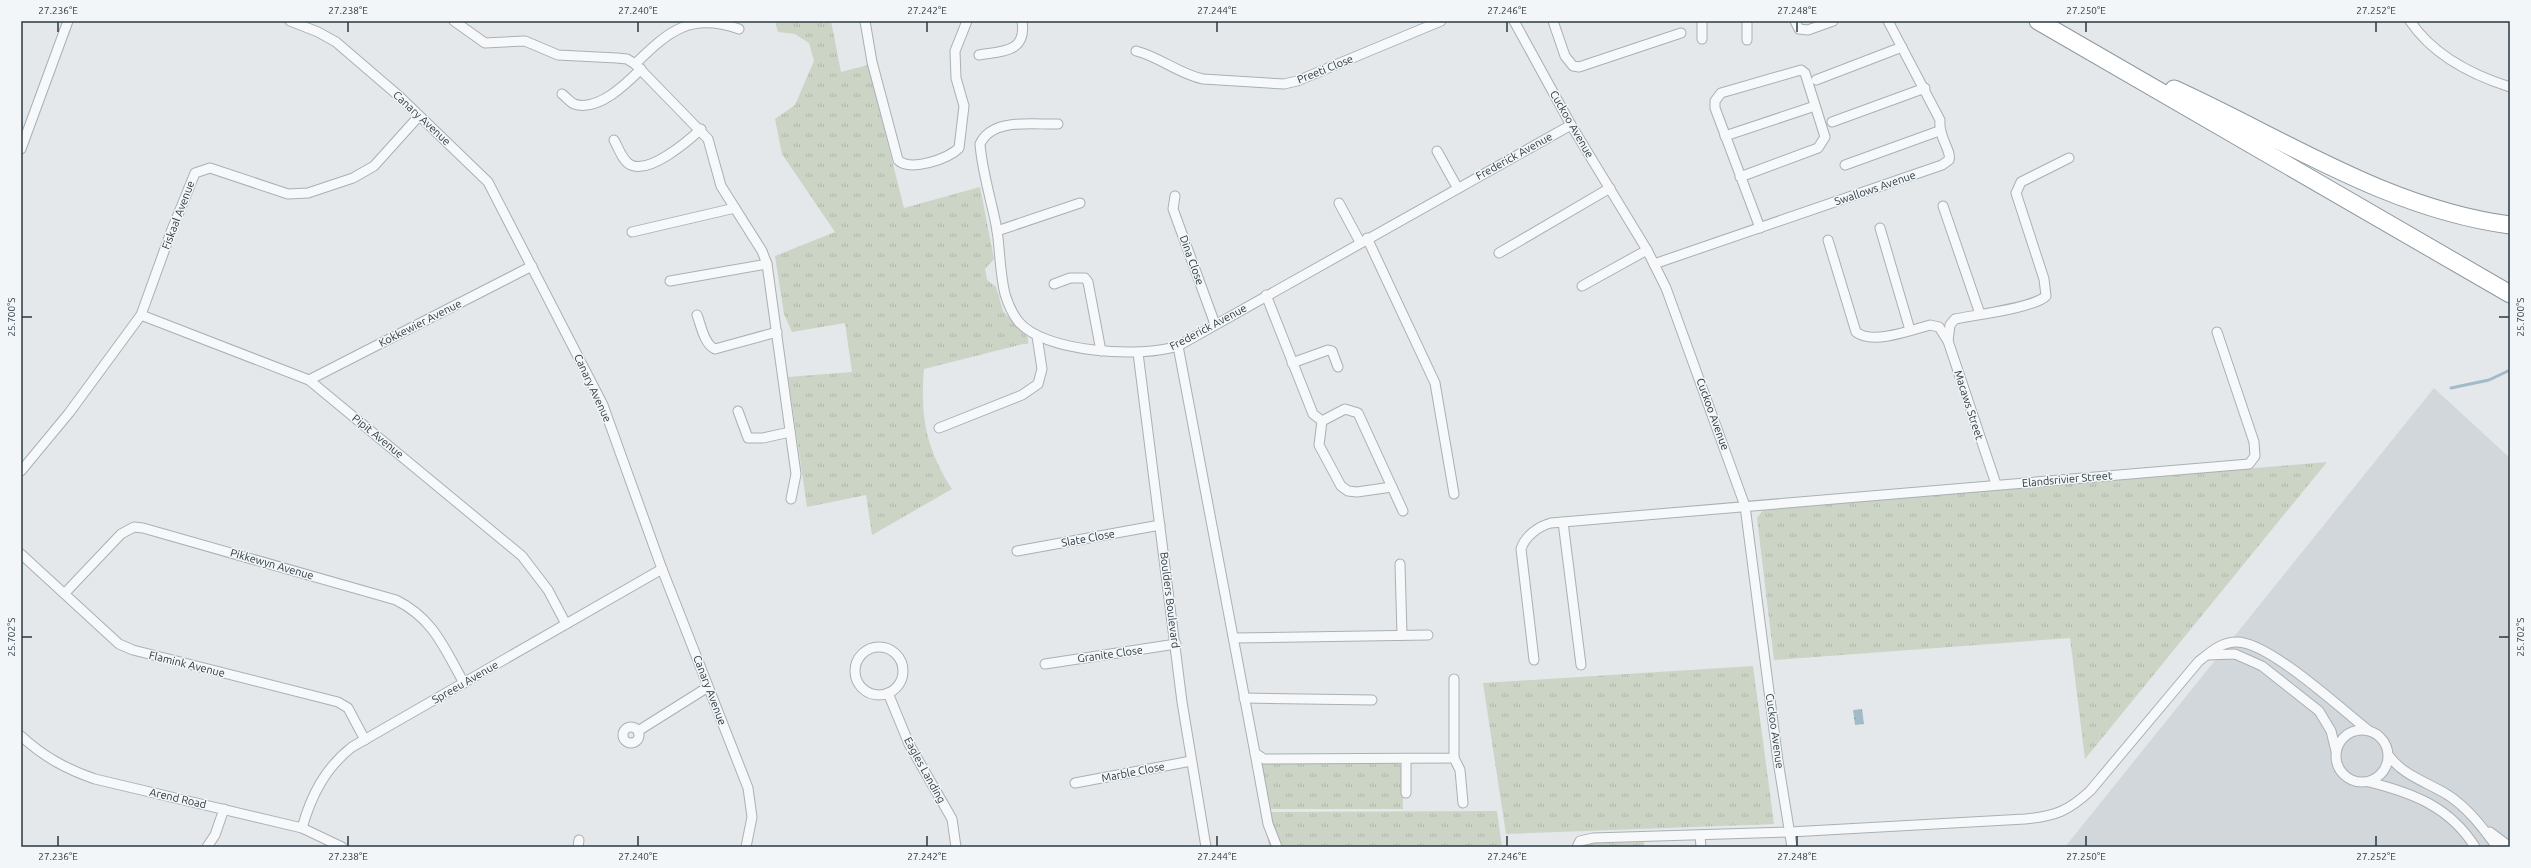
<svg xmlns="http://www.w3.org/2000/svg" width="2531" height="868" viewBox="0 0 2531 868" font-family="Ubuntu,sans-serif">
	<defs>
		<pattern id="grass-tufts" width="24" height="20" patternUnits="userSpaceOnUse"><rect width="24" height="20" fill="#ccd4c5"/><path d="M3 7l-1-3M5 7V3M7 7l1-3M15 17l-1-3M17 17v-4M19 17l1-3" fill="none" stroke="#afb7aa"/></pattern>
		<pattern id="water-ripples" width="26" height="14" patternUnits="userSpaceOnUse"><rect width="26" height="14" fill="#a1bcc8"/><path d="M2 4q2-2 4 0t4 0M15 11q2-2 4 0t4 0" fill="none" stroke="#839aa4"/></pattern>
	</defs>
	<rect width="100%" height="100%" fill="#e4e8eb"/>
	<polygon fill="#d2d7dc" points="2434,388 2510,458 2510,847 2065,847"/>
	<g fill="url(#grass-tufts)">
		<path d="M775,21h56l10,51 27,-7 36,143 76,-21 14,72 -9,10 2,11 9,7 7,24 25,27v6h-5l-99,25c-4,47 2,80 28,120l-80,46 -6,-40 -59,12 -19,-130 64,-5 -7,-49 -53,9 -8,-18 -9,-58 60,-24 -53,-78 -7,-35 20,-14 19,-44 -5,-18 -14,-9 -17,-2z"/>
		<polygon points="2327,462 2085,759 2070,638 1774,660 1757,518 1763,510"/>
		<polygon points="1753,666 1774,824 1506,834 1483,683"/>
		<polygon points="1261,763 1399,764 1402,767 1403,809 1269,809"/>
		<polygon points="1497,811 1502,847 1269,847 1263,812"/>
		<polygon points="1644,842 1644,847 1583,847 1590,843"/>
	</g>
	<polygon fill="url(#water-ripples)" points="1862,709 1864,724 1855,725 1853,710"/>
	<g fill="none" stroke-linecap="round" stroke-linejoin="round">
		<polyline stroke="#a1bcc8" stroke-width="3" points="2451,388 2489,380 2510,370"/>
		<g stroke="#a9b0b5" stroke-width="11">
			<g id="street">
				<polyline points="290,21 318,32 336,42 400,97 488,182 603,405 662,569 748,788 752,817 746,847"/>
				<polyline points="454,21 485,43 525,41 558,55 617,58 627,59 635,64 708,139 721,186 762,251 767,264 796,474 791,499"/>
				<path d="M865,21l7,41 26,98c12,12 50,-1 61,-12l5,-42 -8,-28 -1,-27 12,-30"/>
				<polyline points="1514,21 1571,125 1647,250 1666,288 1745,506 1778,761 1792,847"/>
				<polyline points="1553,21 1565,56 1573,66 1579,67 1681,33"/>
				<polyline points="1702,21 1702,39"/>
				<polyline points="1747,21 1747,40"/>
				<polyline points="1795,21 1799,29 1808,30 1833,21"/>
				<path d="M2410,21c23,34 62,54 100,66"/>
				<path d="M1136,51c24,6 43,23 67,28l81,5 13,-3 144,-60"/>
				<path d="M979,55c23,-4 48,-2 43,-34"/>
				<path d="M635,64c34,-33 55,-52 104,-35"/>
				<polyline points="1816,80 1902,47"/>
				<path d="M562,94c4,3 8,8 12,10 24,8 52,-20 67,-35"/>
				<polyline points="1832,122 1925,88"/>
				<path d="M1058,124c-23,1 -66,-7 -78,20 2,28 12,58 17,86 3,21 3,44 8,64 3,10 7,19 13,27 25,32 124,37 160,25l393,-221"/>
				<polyline points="1725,136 1815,106"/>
				<path d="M614,140c4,7 9,22 17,25 19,9 57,-24 70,-36"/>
				<polyline points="21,149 68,21"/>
				<polyline points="1437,151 1457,187"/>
				<polyline points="1845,165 1939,131"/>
				<polyline points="1740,177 1818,148 1825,137 1805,73 1801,70 1721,93 1715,101 1715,108 1760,228"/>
				<polyline points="1175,196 1173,209 1215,324"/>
				<polyline points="1339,203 1360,242"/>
				<polyline points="1943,206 1980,314"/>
				<polyline points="1880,228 1910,330"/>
				<polyline points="997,231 1080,203"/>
				<polyline points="632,232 735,208"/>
				<polyline points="1367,238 1435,383 1454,494"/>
				<path d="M1828,240l28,92c16,13 56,-2 74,-7l9,2 9,14 48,143"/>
				<polyline points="1499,253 1610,188"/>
				<path d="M1654,264l288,-99 7,-5c3,-9 -11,-23 -9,-40l-52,-99"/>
				<polyline points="670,281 767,264"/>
				<polyline points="1054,284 1070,278 1085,278 1088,282 1101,351"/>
				<polyline points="1582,286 1647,250"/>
				<polyline points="1266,295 1313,414 1322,421 1345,409 1358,413 1403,511"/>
				<polyline points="141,315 309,380 522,556 548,590 566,624"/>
				<path d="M697,315c4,10 7,29 18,34l62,-17"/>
				<path d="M1948,341l2,-16 5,-6c19,-4 79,-11 91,-23l-2,-17 -28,-86 5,-11 48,-24"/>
				<polyline points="1178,346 1255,753 1264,759 1454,758 1454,679"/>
				<polyline points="1138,353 1182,702 1206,847"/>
				<polyline points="1292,363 1328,350 1332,351 1338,367"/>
				<polyline points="309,380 532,266"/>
				<polyline points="738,411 748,438 763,438 790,432"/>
				<polyline points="1322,421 1319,445 1341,486 1348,491 1357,492 1392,487"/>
				<polyline points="939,428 1022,395 1038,384 1042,369 1037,336"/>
				<polyline points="21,471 69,413 141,315 171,232 195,173 210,168 288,194 308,193 353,178 374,166 419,116"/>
				<polyline points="1563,522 1581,665"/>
				<polyline points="1017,551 1160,525"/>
				<polyline points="21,554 119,644 133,650 338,702 348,708 365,740"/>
				<polyline points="1400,564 1402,635"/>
				<path d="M65,593l56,-59 13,-7 9,1 253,72c38,19 48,48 68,83"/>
				<polyline points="1234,638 1428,635"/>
				<circle cx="879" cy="671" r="24"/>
				<polyline points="2207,655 2235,654 2262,666 2319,711 2331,731 2336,751"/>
				<path d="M1534,660l-13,-111c4,-13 18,-23 30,-26l698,-59 6,-8 -1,-14 -37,-110"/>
				<polyline points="1045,664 1176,644"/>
				<polyline points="888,693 909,744 952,819 956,847"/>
				<polyline points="1244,698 1372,700"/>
				<circle cx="631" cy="735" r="8"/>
				<circle cx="2362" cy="756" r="26"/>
				<polyline points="638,731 708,687"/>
				<path d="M21,736c23,21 45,33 74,43l207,49 40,19"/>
				<polyline points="1255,753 1268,824 1277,847"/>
				<path d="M2389,756c15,20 38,26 59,39 21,14 34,32 49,52"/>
				<polyline points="1454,758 1460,770 1463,803"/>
				<path d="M2369,782c44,11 81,25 106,65"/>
				<polyline points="1075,783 1191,761"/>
				<polyline points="1406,793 1406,760"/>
				<path d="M302,828c9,-32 23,-60 50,-81l310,-178"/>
				<polyline points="2490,832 2510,847"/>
				<polyline points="1700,835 1701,847"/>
				<polyline points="207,847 215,835 224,809"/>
				<polyline points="578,847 579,840"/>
				<path d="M1577,847l3,-6 13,-3 197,-6 235,-13c31,-3 43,-8 65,-28l109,-130c12,-9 22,-19 38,-19 32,0 104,67 131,88"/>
			</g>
		</g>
		<g stroke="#8c98a0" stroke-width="19">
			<g id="highway">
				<polyline points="2038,21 2510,294"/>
				<path d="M2174,89c110,50 214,120 336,136"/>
			</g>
		</g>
		<use href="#street" stroke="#f6f8f9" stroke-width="9"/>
		<use href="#highway" stroke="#fff" stroke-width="17"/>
	</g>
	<path fill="none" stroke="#2c3942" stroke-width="1.5" d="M58,22v10M348,22v10M638,22v10M927,22v10M1217,22v10M1507,22v10M1797,22v10M2086,22v10M2376,22v10M22,317h10M2499,317h10M22,637h10M2499,637h10M58,836v10M348,836v10M638,836v10M927,836v10M1217,836v10M1507,836v10M1797,836v10M2086,836v10M2376,836v10"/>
	<g text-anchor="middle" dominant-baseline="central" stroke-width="3" stroke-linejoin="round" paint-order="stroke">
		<g font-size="11" fill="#2c3942" stroke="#f3f6f8">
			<text transform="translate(1325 69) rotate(-22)">Preeti Close</text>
			<text transform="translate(422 118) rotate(43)">Canary Avenue</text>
			<text transform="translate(1572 124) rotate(60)">Cuckoo Avenue</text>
			<text transform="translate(1514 156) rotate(-29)">Frederick Avenue</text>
			<text transform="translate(1875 188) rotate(-19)">Swallows Avenue</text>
			<text transform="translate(178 215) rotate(-69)">Fiskaal Avenue</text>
			<text transform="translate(1192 260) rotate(70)">Dina Close</text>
			<text transform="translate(420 323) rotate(-27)">Kokkewier Avenue</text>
			<text transform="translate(1208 327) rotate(-28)">Frederick Avenue</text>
			<text transform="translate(593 388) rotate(65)">Canary Avenue</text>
			<text transform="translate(1969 405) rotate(72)">Macaws Street</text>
			<text transform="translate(1713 414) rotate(70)">Cuckoo Avenue</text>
			<text transform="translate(378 436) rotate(39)">Pipit Avenue</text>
			<text transform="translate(2067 479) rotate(-5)">Elandsrivier Street</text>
			<text transform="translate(1088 538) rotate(-10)">Slate Close</text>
			<text transform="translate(272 564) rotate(16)">Pikkewyn Avenue</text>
			<text transform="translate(1170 600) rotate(83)">Boulders Boulevard</text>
			<text transform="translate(1110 654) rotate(-8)">Granite Close</text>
			<text transform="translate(187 664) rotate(14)">Flamink Avenue</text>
			<text transform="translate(465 682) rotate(-30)">Spreeu Avenue</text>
			<text transform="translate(710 690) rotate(69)">Canary Avenue</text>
			<text transform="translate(1775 731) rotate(82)">Cuckoo Avenue</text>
			<text transform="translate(925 770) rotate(61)">Eagles Landing</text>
			<text transform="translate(1133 772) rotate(-11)">Marble Close</text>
			<text transform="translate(178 798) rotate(13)">Arend Road</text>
		</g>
	</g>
	<rect width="2531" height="868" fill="none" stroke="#f3f6f8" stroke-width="44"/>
	<rect x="22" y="22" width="2487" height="824" fill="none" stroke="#2c3942" stroke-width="1.5"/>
	<g font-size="10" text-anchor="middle" fill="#2c3942">
		<text x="58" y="14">27.236°E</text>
		<text x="348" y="14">27.238°E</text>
		<text x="638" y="14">27.240°E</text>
		<text x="927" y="14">27.242°E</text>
		<text x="1217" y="14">27.244°E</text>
		<text x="1507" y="14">27.246°E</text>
		<text x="1797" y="14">27.248°E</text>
		<text x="2086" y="14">27.250°E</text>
		<text x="2376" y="14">27.252°E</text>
		<text transform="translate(11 317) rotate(-90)" y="4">25.700°S</text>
		<text transform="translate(2520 317) rotate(-90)" y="4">25.700°S</text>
		<text transform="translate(11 637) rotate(-90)" y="4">25.702°S</text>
		<text transform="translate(2520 637) rotate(-90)" y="4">25.702°S</text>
		<text x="58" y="860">27.236°E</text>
		<text x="348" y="860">27.238°E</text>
		<text x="638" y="860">27.240°E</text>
		<text x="927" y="860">27.242°E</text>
		<text x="1217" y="860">27.244°E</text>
		<text x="1507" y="860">27.246°E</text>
		<text x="1797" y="860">27.248°E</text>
		<text x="2086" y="860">27.250°E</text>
		<text x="2376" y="860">27.252°E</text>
	</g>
</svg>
